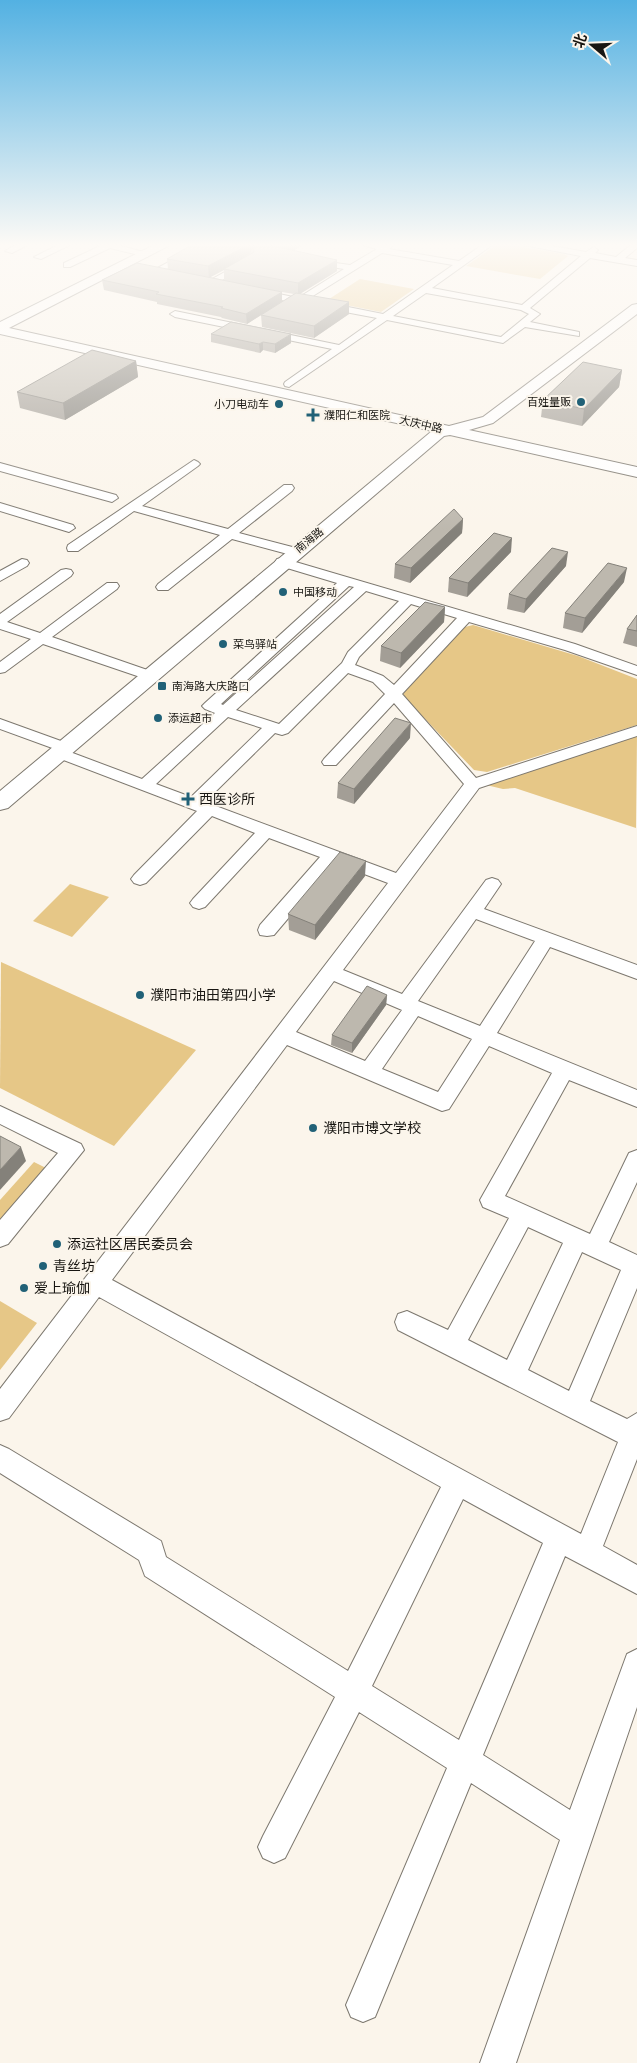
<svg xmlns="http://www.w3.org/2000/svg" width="637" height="2063" viewBox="0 0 637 2063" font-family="'Archivo Narrow','Noto Sans SC',sans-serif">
	<rect width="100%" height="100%" fill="#fbf5eb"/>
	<g fill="#e6c787">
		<polygon points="499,243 564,254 568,256 540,279 466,266"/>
		<polygon points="360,279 414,289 381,312 326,301"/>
		<polygon points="473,625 578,656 637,679 637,725 487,772 474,770 403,696 404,692 465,627"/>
		<polygon points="637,735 636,828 515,788 503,789 486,785"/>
		<polygon points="70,884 109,897 72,937 33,921"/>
		<polygon points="1,962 196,1050 114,1146 0,1088"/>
		<polygon points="34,1162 48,1169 0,1223 0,1200"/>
		<polygon points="0,1301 37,1323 0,1370"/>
	</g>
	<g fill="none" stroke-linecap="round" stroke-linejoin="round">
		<g stroke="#7d786f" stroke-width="2">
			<g id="street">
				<polygon points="19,243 31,243 12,253 5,251"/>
				<polygon points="62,243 74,243 41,259 34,257"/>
				<polygon points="92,243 110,243 151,254 147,257 110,248 70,267 64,267 64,263 100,246"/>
				<polygon points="213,243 232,243 256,250 252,253"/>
				<path d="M356,243l27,2 13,-2 -7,6 70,12 26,-18h10l-63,45 90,17 59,-49 -68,-13h22l51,9 8,-5 4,3 -3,3 21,4 17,-14h4v5l-12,10 12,2v6l-47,-8 -60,50 10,6 -10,8 49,10v4l-54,-9 -22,16 -116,-23 -98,67 -4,-1 -1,-2 1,-2 47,-33 -157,-32 -5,-3 5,-3 164,34 38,-27 -122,-23 -5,-3 5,-3 43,9 46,-29 -37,-6v-4l43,6 27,-16zM382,253l71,12 -70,49 -75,-15zM426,293l95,17 8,4 -28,23 -108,-21z"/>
				<polygon points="193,249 196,250 196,254 157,274 151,274 150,272"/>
				<polygon points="248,259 252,262 251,264 213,285 207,285 205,283"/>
				<polygon points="194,460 198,462 200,464 198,466 142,506 228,529 284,485 292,485 294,488 292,491 239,533 300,549 302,552 300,555 295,556 232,539 168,590 158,590 156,587 158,584 220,535 134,511 78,551 68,551 67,548 68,545"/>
				<polygon points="0,463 116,495 118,498 112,502 0,471"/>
				<polygon points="0,503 73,525 75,528 69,532 0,511"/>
				<path d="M282,558l293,86 62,22v9l-72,-25 -96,-28 -67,72 74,84 161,-52v10l-158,52 -136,182 59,24 84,-114 6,-2 6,2 3,4 -17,25 153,56v14l-87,-32 -53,86 140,57v17l-68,-27 -64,116 85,38 39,-81 8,-3v32l-28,60 28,13v33l-47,113 37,18 10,-6v46l-34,87 34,19v29l-72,-38 -82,199 87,55 57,-156 10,-5v58l-121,356h-36l80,-223 -89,-57 -96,234 -12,5 -12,-5 -5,-12 101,-237 -88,-56 -74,146 -11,5 -11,-5 -5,-11 5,-11 72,-139 -190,-121 -6,-16 -139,-87v-28l9,4 152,92 5,16 182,114 93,-184 -342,-190 -90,121 -9,3v-32l388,-506 -53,-20 -61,72 -7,1 -7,-1 -2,-5 2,-5 60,-68 -51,-19 -64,69 -6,2 -6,-2 -3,-4 3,-4 62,-66 -43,-17 -66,67 -6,2 -6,-2 -3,-4 3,-4 63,-64 -144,-55 -2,-3 4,-4 -55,-20v-10l72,26 2,3 -4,4 72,27 73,-66 -10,-4 -3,-3 3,-3 132,-120 -60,-18 -2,-3 2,-3zM349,586l5,1 -131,118 -2,-1zM366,591l33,10 -51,51 -6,11 -63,61 -43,-14zM411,604l46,14 -63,67 -11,-9 -28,-11 4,-8zM348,673l25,9 12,12 -61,65 -2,3 2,3h12l58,-62 70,81 -68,89 -191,-71 70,-69 7,2 6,-2zM228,717l34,11 -71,69 -35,-13zM476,919l59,22 -55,85 -62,-25zM334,981l68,29 -37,51 -69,-29zM418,1016l54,23 -34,53 -56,-23zM287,1045l155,66 7,-2 40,-63 63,27 -72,127 3,7 26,11 -61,112 -41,-19 -9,3 -3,8 3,8 220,112 -37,92 -469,-254zM528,1227l35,16 -56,117 -39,-20zM582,1252l39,18 -52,121 -41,-21zM463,1499l80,44 -84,197 -87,-54z"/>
				<polygon points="22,559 27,560 29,563 27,566 0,581 0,571"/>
				<polygon points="66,569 71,570 73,573 71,576 7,622 40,633 107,583 117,583 119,586 117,589 52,637 156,673 158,676 156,679 146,679 43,644 5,672 0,673 0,662 31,639 0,629 0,614 61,570"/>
				<polygon points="0,1106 81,1144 84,1150 8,1244 0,1247 0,1220 58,1153 0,1124"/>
			</g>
		</g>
		<g stroke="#7d786f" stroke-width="2">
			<polygon id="secondary" points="158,243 174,243 9,328 449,426 483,417 632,305 637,304 637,314 493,423 469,430 637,467 637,477 450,435 444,436 8,808 0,810 0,791 432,431 0,334 0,322"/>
		</g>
		<use href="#street" fill="#fff" fill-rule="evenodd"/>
		<use href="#secondary" fill="#fff" fill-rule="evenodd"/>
	</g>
	<g fill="#a39e96" fill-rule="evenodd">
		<path d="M228,243h78l-13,8 44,20 -37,23 49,8v12l-35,24 -52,-11 -1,-12 33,-21 -12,-2v10l-35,22 -25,-6 -1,-1 -64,-13v-2l-53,-12 -2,-10 66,-11 -1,-10 58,-14zM224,270v10l-14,-3z"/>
		<polygon points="211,334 291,343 275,353 263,350 260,353 211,342"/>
		<polygon points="136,361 138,377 65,420 20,408 17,392"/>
		<polygon points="622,370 619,387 582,426 541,417 543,400"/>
		<polygon points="463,519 462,533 410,583 394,578 395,564"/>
		<polygon points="511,552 467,597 448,592 449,578"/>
		<polygon points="566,566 524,613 507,609 509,594"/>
		<polygon points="624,582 582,633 563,628 565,613"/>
		<polygon points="445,607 444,622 400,668 380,661 381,646"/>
		<polygon points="637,615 637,647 623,643 627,629"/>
		<polygon points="410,738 354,804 337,798 338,783"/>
		<polygon points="365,876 315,940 289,930 288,914"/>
		<polygon points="387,995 386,1005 352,1053 331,1045 332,1035"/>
	</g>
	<g fill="#84817a">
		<polygon points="291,243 306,243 291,252"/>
		<polygon points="250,244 251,255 209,278 208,266"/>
		<polygon points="337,260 337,271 298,295 298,283"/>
		<polygon points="282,292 282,302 247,324 246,314"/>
		<polygon points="349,302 349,314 314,338 314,326"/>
		<polygon points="291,334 291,343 275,353 275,344"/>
		<polygon points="263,342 263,350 260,353 259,344"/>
		<polygon points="136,361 138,377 65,420 63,403"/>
		<polygon points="622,370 619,387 582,426 584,409"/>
		<polygon points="463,519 462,533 410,583 411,568"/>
		<polygon points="512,538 511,552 467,597 468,583"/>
		<polygon points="568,552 566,566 524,613 526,599"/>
		<polygon points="627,568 624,582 582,633 585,618"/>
		<polygon points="445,607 444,622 400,668 401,653"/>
		<polygon points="411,723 410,738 354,804 354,789"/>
		<polygon points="366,861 365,876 315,940 315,925"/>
		<polygon points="387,995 386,1005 352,1053 352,1043"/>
		<polygon points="21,1147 26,1161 0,1190 0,1170"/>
	</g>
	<g fill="#bdb8ae" stroke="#84817a">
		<polygon points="195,243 213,243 225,245 228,243 260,243 337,260 298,283 224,269 254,252 254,246 250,244 208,266 167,259"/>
		<polygon points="137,263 282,292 246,314 221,308 223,307 156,294 159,292 102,280"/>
		<polygon points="296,293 349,302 314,326 261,315"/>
		<polygon points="231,322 291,334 275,344 263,342 259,344 211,334"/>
		<polygon points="92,350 136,361 63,403 17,392"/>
		<polygon points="583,362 622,370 584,409 543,400"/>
		<polygon points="454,509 463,519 411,568 395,564"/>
		<polygon points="494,533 512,538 468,583 449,578"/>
		<polygon points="552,548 568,552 526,599 509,594"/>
		<polygon points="608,563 627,568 585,618 565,613"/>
		<polygon points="425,602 445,607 401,653 381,646"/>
		<polygon points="637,615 637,631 627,629"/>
		<polygon points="395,718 411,723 354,789 338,783"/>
		<polygon points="340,852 366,861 315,925 288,914"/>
		<polygon points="367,986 387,995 352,1043 332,1035"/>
		<polygon points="0,1136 21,1147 0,1170"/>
	</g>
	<linearGradient id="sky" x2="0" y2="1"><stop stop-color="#53b1e2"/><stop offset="0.46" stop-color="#fdfaf6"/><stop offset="1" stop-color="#fdfaf6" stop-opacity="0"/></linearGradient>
	<rect width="637" height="532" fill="url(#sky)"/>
	<g fill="#216177" stroke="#fbf5eb" stroke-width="2">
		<circle cx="581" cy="402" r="5"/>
		<circle cx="279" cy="404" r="5"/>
		<path d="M310.5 407.5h5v5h5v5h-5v5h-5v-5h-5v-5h5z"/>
		<circle cx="283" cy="592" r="5"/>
		<circle cx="223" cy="644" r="5"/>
		<rect x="157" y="681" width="10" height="10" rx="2.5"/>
		<circle cx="158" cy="718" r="5"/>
		<path d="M185.5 791.5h5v5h5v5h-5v5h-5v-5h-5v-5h5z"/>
		<circle cx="140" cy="995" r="5"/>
		<circle cx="313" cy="1128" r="5"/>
		<circle cx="57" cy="1244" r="5"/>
		<circle cx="43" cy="1266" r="5"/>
		<circle cx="24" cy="1288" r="5"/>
	</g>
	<g text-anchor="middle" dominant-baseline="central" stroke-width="4" stroke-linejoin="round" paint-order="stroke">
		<g font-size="11" fill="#181612" stroke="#fbf5eb" text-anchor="start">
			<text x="571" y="402" text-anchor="end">百姓量贩</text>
			<text x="269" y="404" text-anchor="end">小刀电动车</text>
			<text x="324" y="415">濮阳仁和医院</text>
			<text x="293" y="592">中国移动</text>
			<text x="233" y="644">菜鸟驿站</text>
			<text x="172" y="686">南海路大庆路口</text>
			<text x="168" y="718">添运超市</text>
		</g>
		<g font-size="11" fill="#181612" stroke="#fbf5eb">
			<text transform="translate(421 424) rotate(13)">大庆中路</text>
			<text transform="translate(309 540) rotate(-39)">南海路</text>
		</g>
		<g font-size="14" fill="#181612" stroke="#fbf5eb" text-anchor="start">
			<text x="199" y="799">西医诊所</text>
			<text x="150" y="995">濮阳市油田第四小学</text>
			<text x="323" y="1128">濮阳市博文学校</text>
			<text x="67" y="1244">添运社区居民委员会</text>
			<text x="53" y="1266">青丝坊</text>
			<text x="34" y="1288">爱上瑜伽</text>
		</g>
	</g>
	<g transform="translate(592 45) rotate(289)" stroke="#fbf5eb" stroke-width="4" paint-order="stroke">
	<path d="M0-4L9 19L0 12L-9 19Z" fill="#181612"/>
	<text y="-8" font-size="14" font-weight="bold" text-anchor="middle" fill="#181612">北</text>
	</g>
</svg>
